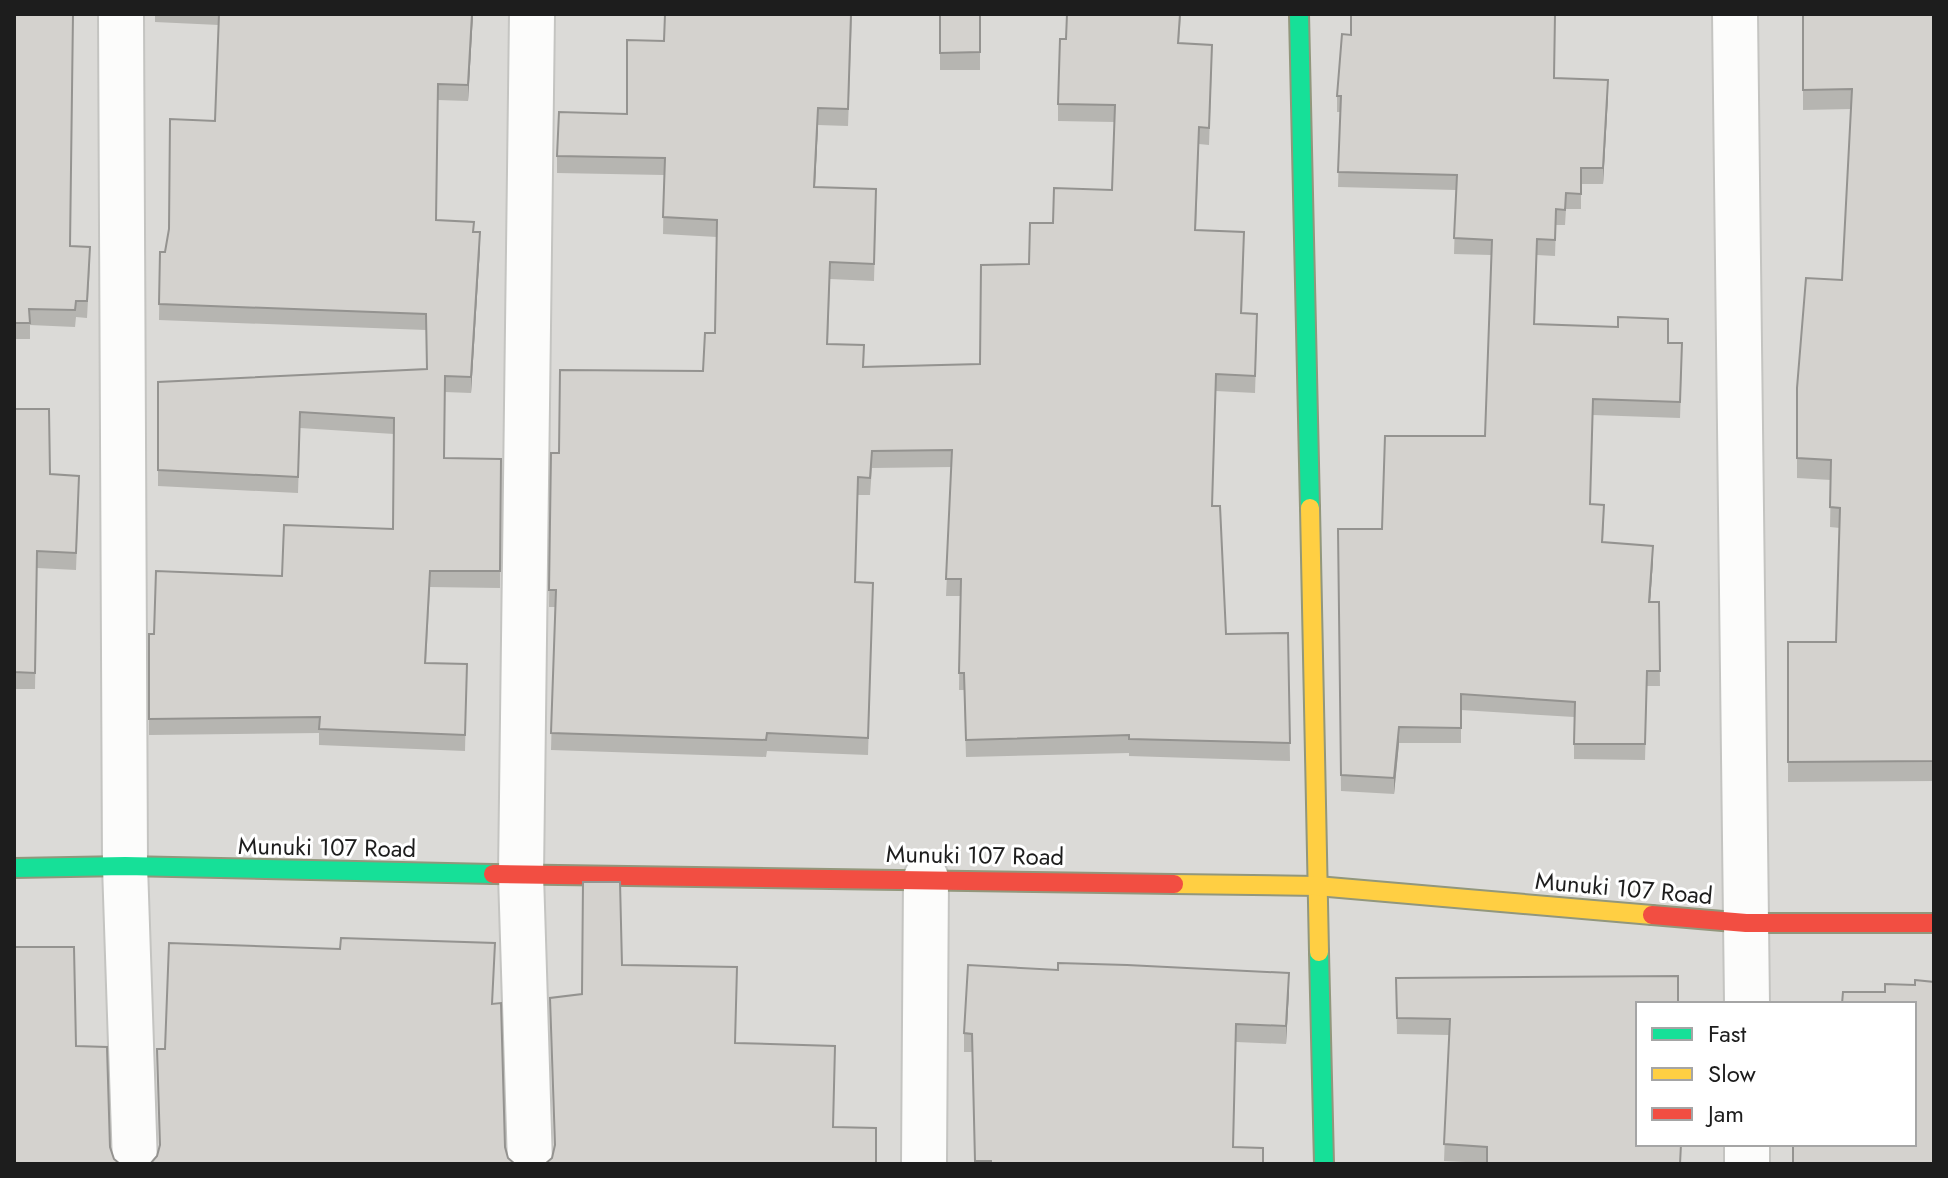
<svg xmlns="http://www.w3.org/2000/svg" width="1948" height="1178" viewBox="0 0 1948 1178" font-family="Jost,sans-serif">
	<rect width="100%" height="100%" fill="#ecebe5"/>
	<path fill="#dbdad7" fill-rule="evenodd" d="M14,14h1920v1150h-1920zM1638,1004h276v140h-276z"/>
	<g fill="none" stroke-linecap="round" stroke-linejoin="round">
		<g stroke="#c4c4c1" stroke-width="48">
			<g id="street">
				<polyline points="121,14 125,866 135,1164"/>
				<polyline points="1735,14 1747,1004"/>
				<polyline points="1747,1144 1747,1164"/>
				<polyline points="530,1164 521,875 532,14"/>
				<polyline points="924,1164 926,878"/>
			</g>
		</g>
		<g stroke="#92977c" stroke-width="22">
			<g id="fast">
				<polyline points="1299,14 1310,508"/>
				<polyline points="14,868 125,866 493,874"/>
				<polyline points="1319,952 1324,1164"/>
			</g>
		</g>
		<g stroke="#92977c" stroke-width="22">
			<g id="slow">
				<polyline points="1310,508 1319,952"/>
				<polyline points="1174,884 1317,886 1652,915"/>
			</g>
		</g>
		<g stroke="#92977c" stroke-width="22">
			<g id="jam">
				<polyline points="493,874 1174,884"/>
				<polyline points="1652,915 1746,923 1934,923"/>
			</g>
		</g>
		<use href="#street" stroke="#fcfcfb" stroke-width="44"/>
		<use href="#fast" stroke="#16e098" stroke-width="18"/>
		<use href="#slow" stroke="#ffcf43" stroke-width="18"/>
		<use href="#jam" stroke="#f24e42" stroke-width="18"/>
	</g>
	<g fill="#b6b5b1">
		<polygon points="14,14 70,246 90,264 87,318 76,317 75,327 30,325 30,339 14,339"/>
		<polygon points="155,14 473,14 468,101 438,100 436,220 474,232 480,248 471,393 445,392 445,458 501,459 500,588 430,587 426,663 467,664 465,751 319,745 319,733 149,735 149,634 154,634 282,576 393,529 394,434 300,428 298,493 158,486 158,382 427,369 426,330 159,320 160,252 165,252 215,121 219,25 155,22"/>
		<polygon points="665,14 980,14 980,70 940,70 940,15 852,14 848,126 818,125 815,187 876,207 874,281 830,279 828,344 864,366 980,364 1029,264 1053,223 1112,190 1115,122 1058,121 1058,104 1066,39 1181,14 1179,43 1212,62 1209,145 1199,144 1196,230 1244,249 1242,313 1257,331 1255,393 1216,391 1212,506 1226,634 1288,633 1290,761 1129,756 1129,753 966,757 964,690 959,690 960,596 946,596 952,467 872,468 870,495 858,495 855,582 873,583 868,755 767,751 766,757 551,750 555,607 549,607 551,453 559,453 703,371 715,333 717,237 663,234 664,175 557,173 557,156 627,114 664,41"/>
		<polygon points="1803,14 1934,14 1934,781 1788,782 1788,642 1836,642 1840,528 1830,527 1831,480 1797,478 1797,388 1842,280 1851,109 1803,110"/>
		<polygon points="1554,78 1608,96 1603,184 1581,184 1581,209 1566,209 1565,225 1556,225 1555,256 1537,255 1535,324 1668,343 1682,359 1680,418 1593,415 1590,504 1604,521 1603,542 1653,561 1650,602 1659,602 1660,686 1647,686 1645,760 1574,759 1574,717 1461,710 1461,743 1399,743 1394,794 1341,791 1338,529 1382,529 1485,436 1491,255 1454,254 1456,190 1338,187 1340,112 1337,112 1337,96"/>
		<polygon points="14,409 50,474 79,492 76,570 37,568 35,689 14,689"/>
		<polygon points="1678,976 1487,1163 1444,1161 1449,1035 1397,1034 1396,978"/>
		<polygon points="1289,991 1286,1044 1236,1042 1233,1147 1263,1164 975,1164 972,1052 964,1052 964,1033"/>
	</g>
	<g fill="#949390">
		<polygon points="472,14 473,14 468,101 468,85"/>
		<polygon points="1608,80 1608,96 1603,184 1603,168"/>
		<polygon points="818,108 818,125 814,204 814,187"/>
		<polygon points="480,232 480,248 471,393 471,377"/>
		<polygon points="1653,546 1653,561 1649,618 1649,602"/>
		<polygon points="1399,727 1399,743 1394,794 1394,778"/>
		<polygon points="1289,973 1289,991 1286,1044 1286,1026"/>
	</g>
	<g fill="#d4d2ce" stroke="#949390" stroke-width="2">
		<polygon points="14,14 73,14 70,246 90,247 87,301 76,301 75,310 29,309 30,323 14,323"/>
		<polygon points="219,14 472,14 468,85 438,84 436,220 474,222 473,232 480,232 471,377 445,376 444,458 501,459 500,571 430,571 425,663 467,664 465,735 319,729 320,717 149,719 149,634 154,634 156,571 282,576 284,525 393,529 394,418 300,412 298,477 158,470 158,382 427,369 426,314 159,304 160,252 165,252 169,229 170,119 215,121"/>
		<polygon points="665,14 851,14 848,109 818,108 814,187 876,189 874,264 830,262 827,344 864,345 863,367 980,364 981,265 1029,264 1030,223 1053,223 1054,188 1112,190 1115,105 1058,104 1060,39 1066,39 1067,14 1180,14 1178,43 1212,45 1209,128 1199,127 1195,230 1244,232 1241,313 1257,314 1255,376 1216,374 1212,506 1220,506 1226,634 1288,633 1290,743 1129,739 1129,735 966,740 964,673 959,673 961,579 946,579 952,450 872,451 870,478 858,477 855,582 873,583 868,738 767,733 766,740 551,733 556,590 549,590 551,453 559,453 560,370 703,371 705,333 715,333 717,220 663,217 665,158 557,156 559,112 627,114 627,40 664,41"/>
		<polygon points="940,14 980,14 980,52 940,53"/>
		<polygon points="1351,14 1555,14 1554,78 1608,80 1603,168 1581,168 1581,194 1566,193 1565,210 1556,209 1555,240 1537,239 1534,324 1618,327 1618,317 1668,319 1668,343 1682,343 1680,402 1593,399 1590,504 1604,505 1602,542 1653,546 1649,602 1659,602 1660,671 1647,671 1645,744 1574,744 1575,702 1461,694 1461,728 1399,727 1394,778 1341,775 1338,529 1382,529 1385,436 1485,436 1492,240 1454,238 1457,175 1338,172 1341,96 1337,96 1342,34 1351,35"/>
		<polygon points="1803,14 1934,14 1934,761 1788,762 1788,642 1836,642 1840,508 1830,507 1831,460 1797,458 1797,388 1806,278 1842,280 1852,89 1803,90"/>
		<polygon points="14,409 49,409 50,474 79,476 76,553 37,551 35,673 14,672"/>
		<polygon points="583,882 620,882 622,965 737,967 735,1043 835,1046 833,1127 876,1128 876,1164 545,1164 552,1158 555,1145 550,998 582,994"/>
		<polygon points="341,938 495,943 492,1004 501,1003 505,1147 508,1158 515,1164 150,1164 157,1156 160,1145 157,1049 165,1049 169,943 340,949"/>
		<polygon points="14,947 74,947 76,1046 107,1047 110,1147 114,1159 120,1164 14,1164"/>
		<polygon points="1058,963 1127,965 1289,973 1286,1026 1236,1024 1233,1147 1263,1148 1263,1164 991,1164 991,1161 975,1161 972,1034 964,1033 968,965 1058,970"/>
		<polygon points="1678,976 1678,1004 1638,1004 1638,1144 1681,1144 1680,1164 1487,1164 1487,1147 1444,1144 1450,1019 1397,1018 1396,978"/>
		<polygon points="1915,980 1934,982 1934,1164 1793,1164 1793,1144 1914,1144 1914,1004 1842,1004 1843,992 1885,992 1885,984 1915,985"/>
	</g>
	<g text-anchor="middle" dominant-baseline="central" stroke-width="6" stroke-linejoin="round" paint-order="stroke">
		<g font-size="24" fill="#1d1d1d" stroke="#fff">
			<text transform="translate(327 847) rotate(1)">Munuki 107 Road</text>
			<text transform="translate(975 855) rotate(1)">Munuki 107 Road</text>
			<text transform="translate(1624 888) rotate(5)">Munuki 107 Road</text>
		</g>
	</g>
	<rect width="1948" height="1178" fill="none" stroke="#1d1d1d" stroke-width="32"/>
	<rect x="1636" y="1002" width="280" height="144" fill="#ffffff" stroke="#a5a5a5" stroke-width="2"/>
	<rect x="1652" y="1028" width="40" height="12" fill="#16e098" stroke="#a5a5a5" stroke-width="2"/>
	<text x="1708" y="1042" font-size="24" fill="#1d1d1d">Fast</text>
	<rect x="1652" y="1068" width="40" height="12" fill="#ffcf43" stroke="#a5a5a5" stroke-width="2"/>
	<text x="1708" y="1082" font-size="24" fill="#1d1d1d">Slow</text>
	<rect x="1652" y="1108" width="40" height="12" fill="#f24e42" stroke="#a5a5a5" stroke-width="2"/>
	<text x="1708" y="1122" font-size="24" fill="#1d1d1d">Jam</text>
</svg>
